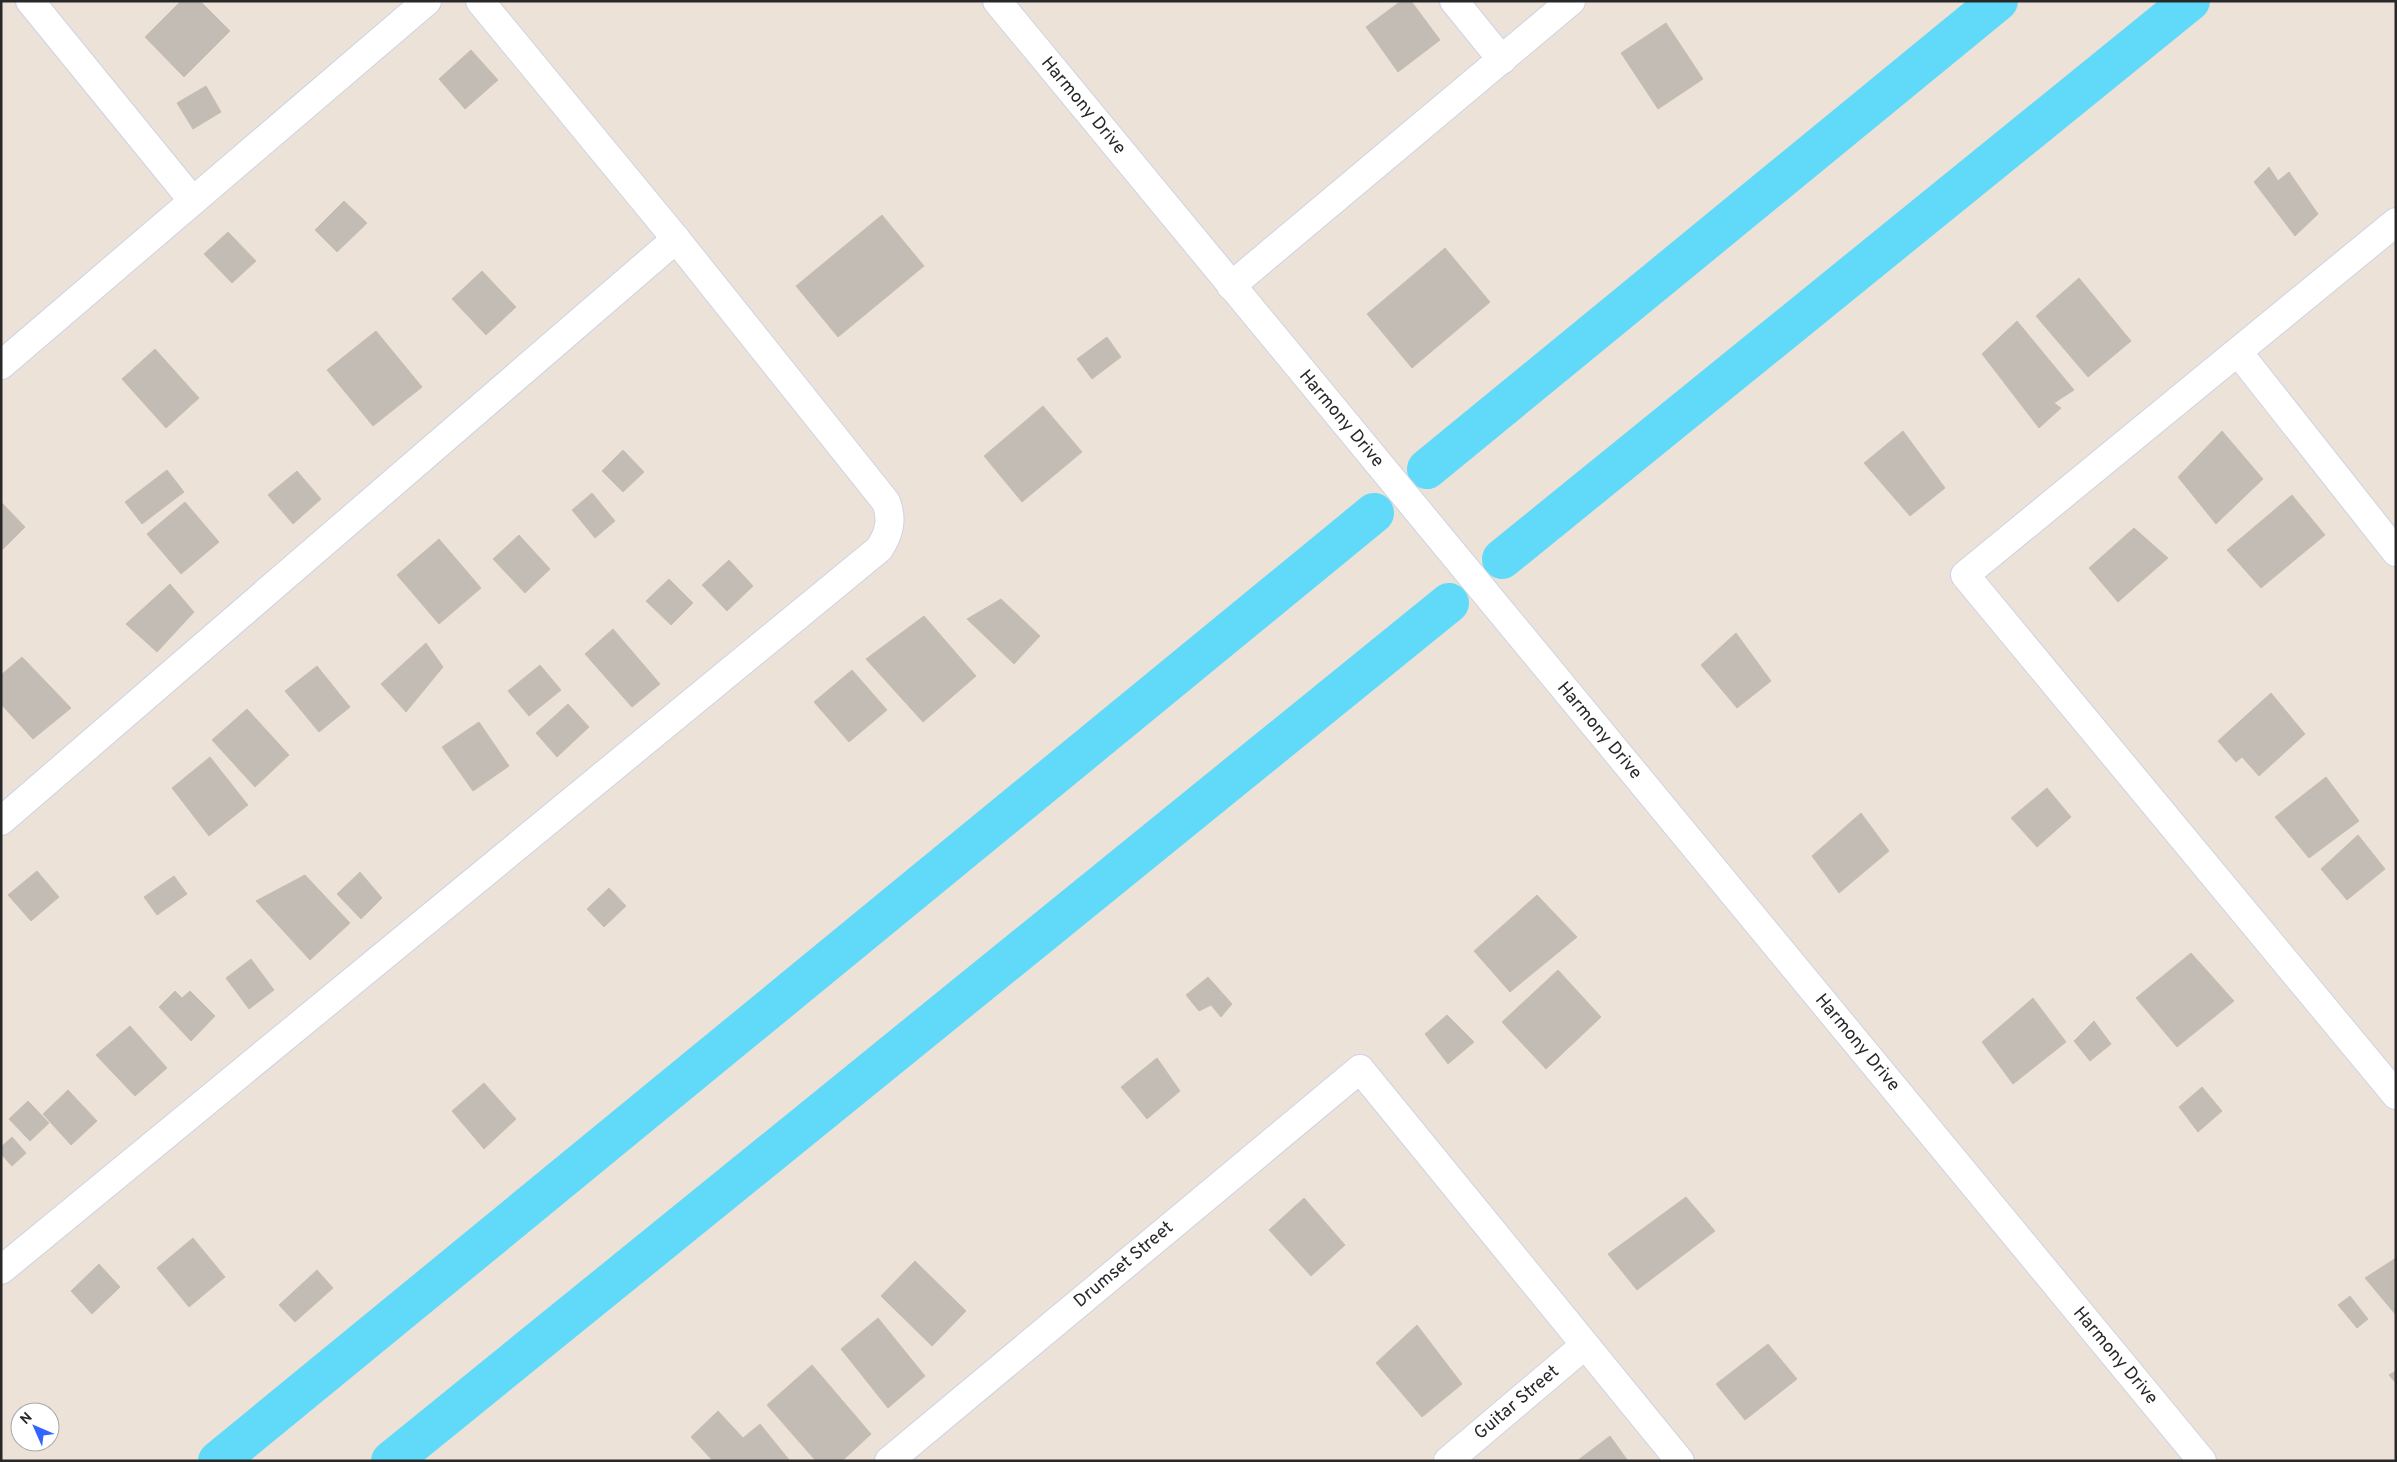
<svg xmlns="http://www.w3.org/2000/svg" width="2397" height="1462" viewBox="0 0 2397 1462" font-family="Overpass,sans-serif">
	<rect width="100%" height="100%" fill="#ece2d8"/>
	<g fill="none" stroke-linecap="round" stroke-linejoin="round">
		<g stroke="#61d9f8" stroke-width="40">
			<polyline points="1427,469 1998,1"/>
			<polyline points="1502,559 2190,1"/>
			<polyline points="218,1461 1374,513"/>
			<polyline points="391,1461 1449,603"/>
		</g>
	</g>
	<g fill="#c3bcb5" stroke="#c7beb2">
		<polygon points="181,1 200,1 230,31 184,77 145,37"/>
		<polygon points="1401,1 1411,1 1440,40 1398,72 1366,27"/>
		<polygon points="1666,23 1703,79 1658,109 1621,53"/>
		<polygon points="471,50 498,80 465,109 439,79"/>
		<polygon points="206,86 221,112 193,129 177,103"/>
		<polygon points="2269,167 2278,181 2289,172 2318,214 2295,236 2254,182"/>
		<polygon points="344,201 367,223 337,252 315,230"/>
		<polygon points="882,215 924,266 838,337 796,286"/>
		<polygon points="228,232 256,261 232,283 204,254"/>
		<polygon points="1445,248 1490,302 1412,368 1367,314"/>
		<polygon points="482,271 516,307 486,335 452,299"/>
		<polygon points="2079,278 2131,341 2088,377 2036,316"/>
		<polygon points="2017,321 2074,390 2054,403 2061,408 2039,428 1982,354"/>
		<polygon points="376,331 422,387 373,426 327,370"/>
		<polygon points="1107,337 1121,357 1092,379 1077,359"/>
		<polygon points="155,349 199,398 166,428 122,379"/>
		<polygon points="1043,406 1082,452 1022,502 984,456"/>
		<polygon points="1903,431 1945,488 1910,516 1864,463"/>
		<polygon points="2222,431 2263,479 2216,524 2178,477"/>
		<polygon points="623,450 644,472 623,492 602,471"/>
		<polygon points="167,470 184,492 142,524 125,502"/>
		<polygon points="297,471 321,499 293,524 268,495"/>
		<polygon points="592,493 615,521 595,538 572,510"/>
		<polygon points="2292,495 2325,535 2261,588 2227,550"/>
		<polygon points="1,502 25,527 1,551"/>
		<polygon points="185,502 219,542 181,574 147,534"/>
		<polygon points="2134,528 2168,558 2118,602 2089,568"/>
		<polygon points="519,535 550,569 525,593 493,559"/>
		<polygon points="439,539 481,588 439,624 397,575"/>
		<polygon points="729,560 753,586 727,611 702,585"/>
		<polygon points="669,579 693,603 671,625 646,601"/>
		<polygon points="170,584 194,612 157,652 126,624"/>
		<polygon points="1001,599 1040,636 1014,664 967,619"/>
		<polygon points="924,616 976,676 923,722 866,659"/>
		<polygon points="613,629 660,684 632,707 585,654"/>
		<polygon points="1736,633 1771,681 1737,708 1701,665"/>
		<polygon points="426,643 443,667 406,712 381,684"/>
		<polygon points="22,657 71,708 33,739 1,704 1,675"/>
		<polygon points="540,665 561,690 529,716 508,691"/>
		<polygon points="317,666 350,707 319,732 285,691"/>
		<polygon points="852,670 887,710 849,742 814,702"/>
		<polygon points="2271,693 2305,734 2259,776 2242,757 2236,762 2218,741"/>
		<polygon points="568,704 589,727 557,757 536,733"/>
		<polygon points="247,709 289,755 255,787 212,740"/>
		<polygon points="479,722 509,766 473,791 442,747"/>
		<polygon points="210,757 248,805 209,836 172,788"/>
		<polygon points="2326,777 2359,821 2309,858 2275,817"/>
		<polygon points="2047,788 2071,817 2037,847 2011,818"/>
		<polygon points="1861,813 1889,851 1839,893 1812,856"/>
		<polygon points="2358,835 2385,869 2347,900 2321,869"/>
		<polygon points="37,871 59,897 31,921 8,895"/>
		<polygon points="360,872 382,898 361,919 337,894"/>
		<polygon points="305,875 350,923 310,960 256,901"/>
		<polygon points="174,876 187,894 157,915 144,897"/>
		<polygon points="609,888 626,906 604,927 587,909"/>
		<polygon points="1537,895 1577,937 1510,992 1474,951"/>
		<polygon points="2191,953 2234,1001 2177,1047 2136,998"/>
		<polygon points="251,959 274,990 249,1009 226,978"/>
		<polygon points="1558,970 1601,1017 1546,1069 1502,1022"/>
		<polygon points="1208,977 1232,1004 1221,1017 1211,1005 1199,1011 1186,995"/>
		<polygon points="175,991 182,998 190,991 215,1016 191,1041 159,1007"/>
		<polygon points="2033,998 2066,1042 2013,1084 1982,1042"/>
		<polygon points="1447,1015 1474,1042 1448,1064 1425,1034"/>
		<polygon points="2094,1021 2111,1044 2090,1061 2074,1041"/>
		<polygon points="130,1026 167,1068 135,1096 96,1055"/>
		<polygon points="1157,1058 1180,1091 1147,1119 1121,1087"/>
		<polygon points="484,1083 516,1119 484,1149 452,1111"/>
		<polygon points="2202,1087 2222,1111 2198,1132 2179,1107"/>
		<polygon points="68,1090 97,1121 71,1145 43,1114"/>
		<polygon points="28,1101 49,1123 30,1141 9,1119"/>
		<polygon points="12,1137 26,1153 12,1166 1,1154 1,1147"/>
		<polygon points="1686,1197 1715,1231 1637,1290 1608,1254"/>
		<polygon points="1304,1198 1345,1245 1311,1276 1269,1230"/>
		<polygon points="193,1238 225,1277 189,1307 157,1268"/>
		<polygon points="2396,1258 2396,1315 2365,1278"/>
		<polygon points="915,1261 966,1311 932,1346 881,1296"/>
		<polygon points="99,1264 120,1287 92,1314 71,1291"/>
		<polygon points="317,1270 333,1288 295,1322 279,1305"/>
		<polygon points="2350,1296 2368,1319 2357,1328 2338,1305"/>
		<polygon points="878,1318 925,1376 888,1408 841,1349"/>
		<polygon points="1417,1325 1462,1384 1422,1417 1376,1363"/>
		<polygon points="1768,1344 1797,1379 1745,1420 1716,1384"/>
		<polygon points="812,1365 871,1434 842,1461 816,1461 767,1405"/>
		<polygon points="2396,1371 2396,1383 2389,1375"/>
		<polygon points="718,1411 743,1438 760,1424 790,1461 713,1461 691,1437"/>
		<polygon points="1610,1436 1628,1461 1577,1461"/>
	</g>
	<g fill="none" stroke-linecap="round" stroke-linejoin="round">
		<g stroke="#cdd3e3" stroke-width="30">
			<g id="minor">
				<polyline points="30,1 193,201"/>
				<polyline points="1454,1 1502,60"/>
				<polyline points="2396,222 1965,575 2396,1095"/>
				<polyline points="1231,286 1571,1"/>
				<polyline points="2238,352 2396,552"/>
				<polyline points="1,365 427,1"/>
				<polyline points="1,821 676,239"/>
				<path d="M1,1270l878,-721c10,-15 14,-29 7,-47l-210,-263 -196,-238"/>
				<polyline points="889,1461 1360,1069 1680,1461"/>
				<polyline points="1448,1461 1585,1345"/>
			</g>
		</g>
		<g stroke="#cdd3e3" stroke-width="30">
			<polyline id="tertiary" points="997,1 2202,1461"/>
		</g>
		<use href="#minor" stroke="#fff" stroke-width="28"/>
		<use href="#tertiary" stroke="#fff" stroke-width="28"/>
	</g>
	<g text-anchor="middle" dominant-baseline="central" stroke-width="4" stroke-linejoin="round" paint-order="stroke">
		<g font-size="18" fill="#282828" stroke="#fff">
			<text transform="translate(1083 106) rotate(50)">Harmony Drive</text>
			<text transform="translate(1341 419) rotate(50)">Harmony Drive</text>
			<text transform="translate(1599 731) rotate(50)">Harmony Drive</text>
			<text transform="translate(1857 1043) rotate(50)">Harmony Drive</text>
			<text transform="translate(1124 1265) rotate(-40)">Drumset Street</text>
			<text transform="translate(2115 1356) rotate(50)">Harmony Drive</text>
			<text transform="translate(1517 1403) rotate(-40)">Guitar Street</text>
		</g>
	</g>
	<rect width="2397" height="1462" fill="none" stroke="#282828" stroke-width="5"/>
	<g transform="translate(35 1427) rotate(315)"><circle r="24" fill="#ffffff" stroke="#a9a9a9"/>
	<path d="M0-4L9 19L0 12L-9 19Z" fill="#3265ff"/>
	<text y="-8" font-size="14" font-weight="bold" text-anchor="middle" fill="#282828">N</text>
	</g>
</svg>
